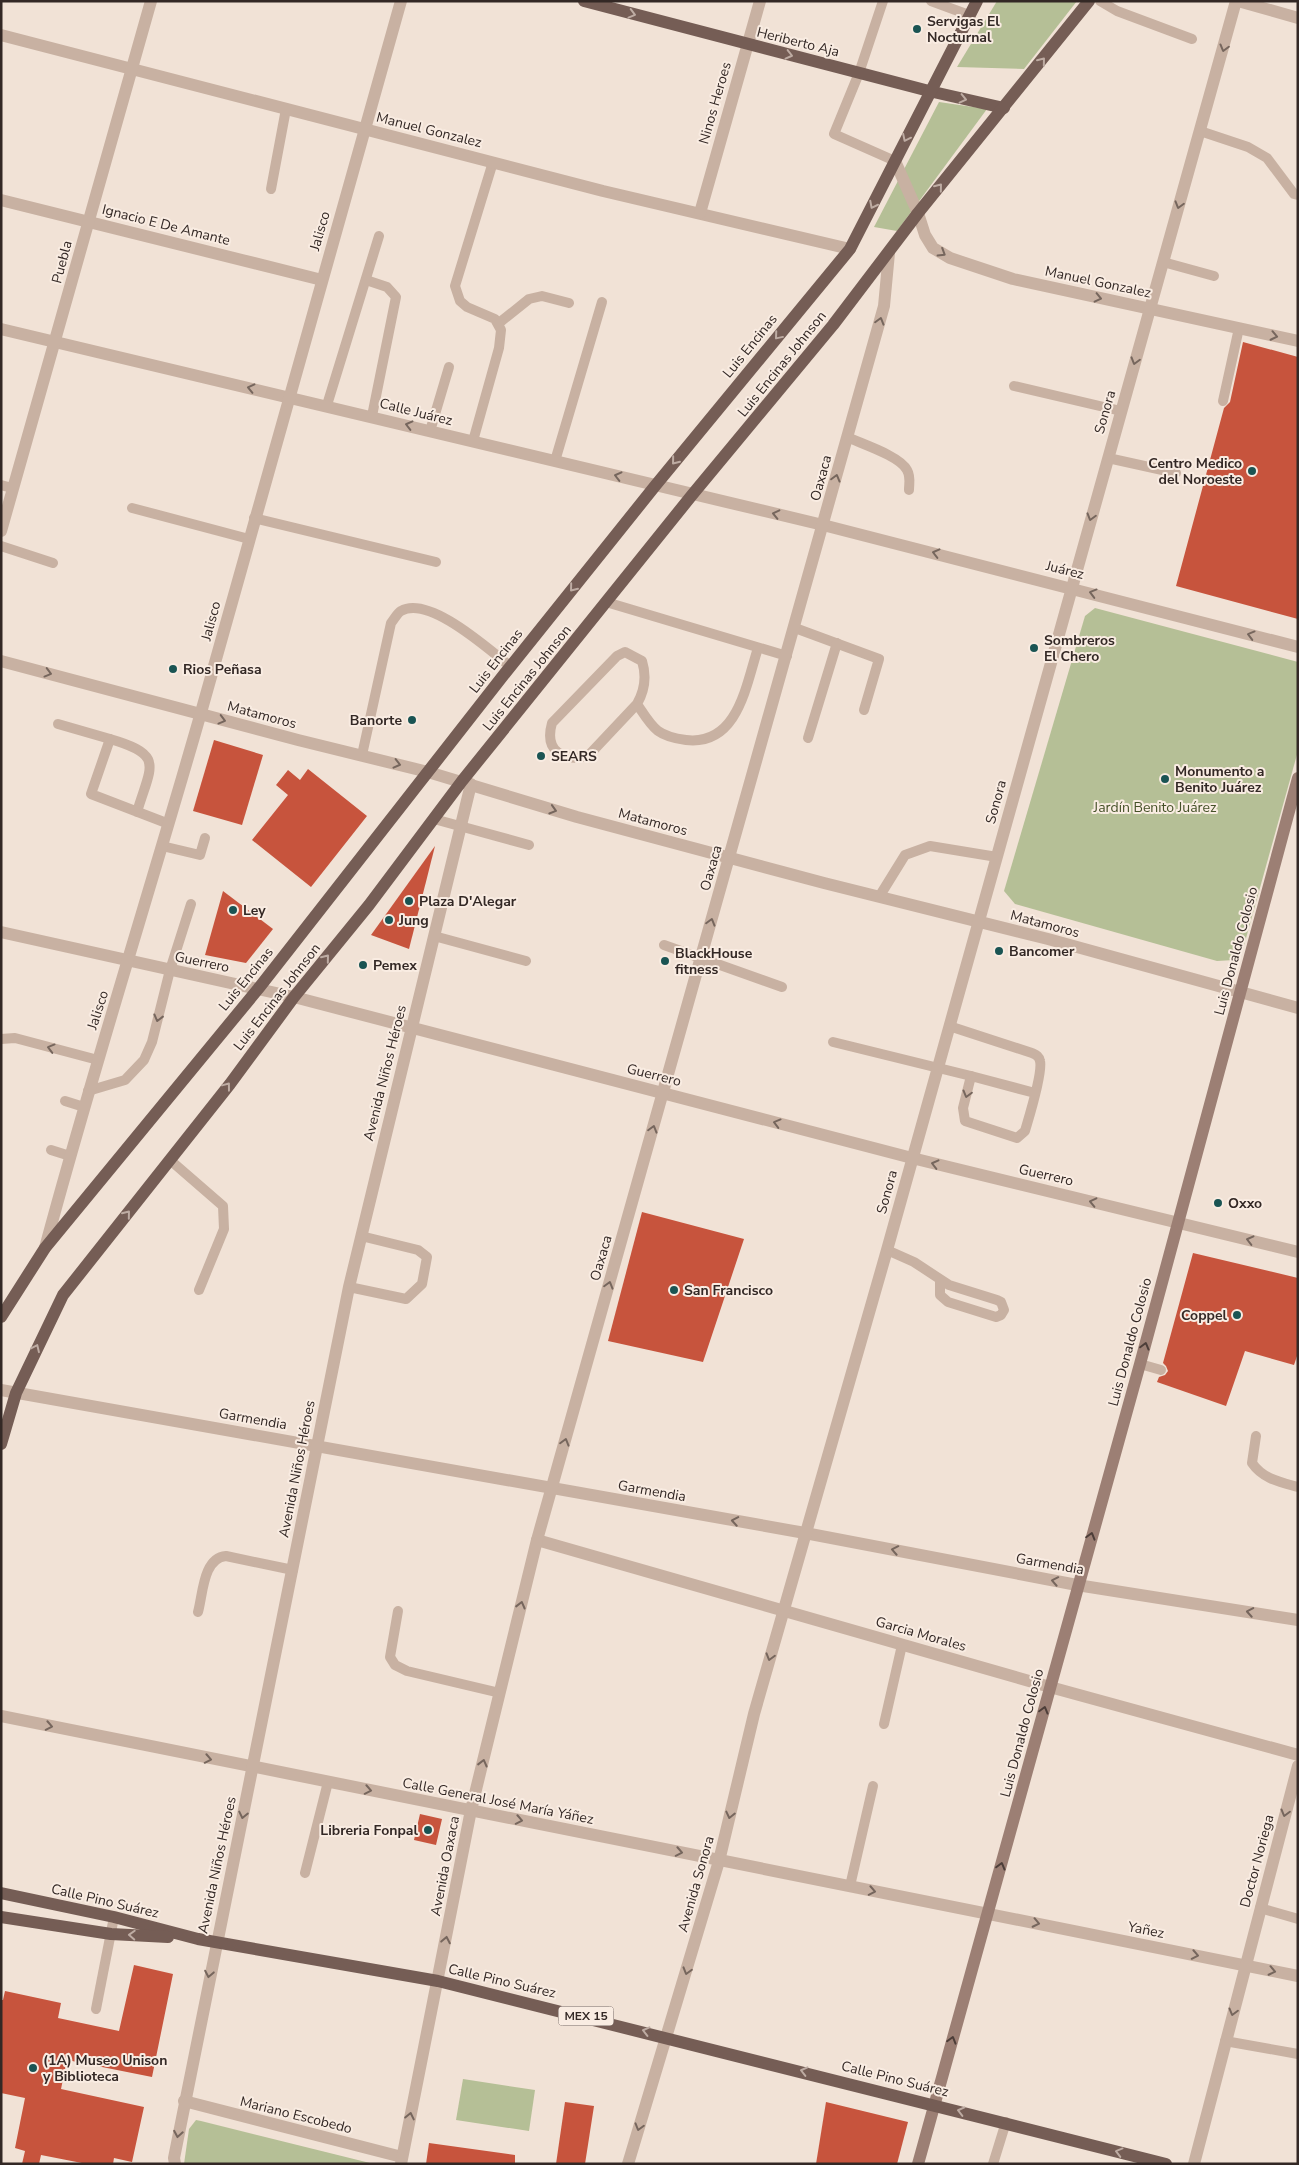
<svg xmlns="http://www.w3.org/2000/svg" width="1299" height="2165" viewBox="0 0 1299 2165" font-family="'Nunito Sans',sans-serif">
	<rect width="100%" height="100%" fill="#f1e2d6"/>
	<g fill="#b5bf96">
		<polygon points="997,1 1077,1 1024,69 957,67"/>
		<polygon points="939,102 987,109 897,231 874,227"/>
		<polygon points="1095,608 1298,662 1298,751 1243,949 1234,960 1217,961 1015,904 1004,891 1085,616"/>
		<polygon points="463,2079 535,2090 529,2131 456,2120"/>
		<polygon points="196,2120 201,2121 374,2164 184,2164 189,2129"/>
	</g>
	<g fill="#c7543d">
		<polygon points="1243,342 1298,357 1298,619 1176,586 1224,408 1230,402"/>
		<polygon points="214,740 263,755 242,825 193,811"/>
		<polygon points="308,769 367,816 311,887 252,840 288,795 276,785 288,770 300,780"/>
		<polygon points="435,846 409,949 371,935"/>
		<polygon points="223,891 273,929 246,963 205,955"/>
		<polygon points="642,1212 744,1239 703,1362 608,1341"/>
		<polygon points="1193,1253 1298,1278 1298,1353 1294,1365 1245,1351 1226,1406 1157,1382 1159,1377 1165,1375 1168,1371 1166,1366 1163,1363"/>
		<polygon points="420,1814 442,1819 436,1845 414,1840"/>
		<polygon points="134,1965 173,1974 152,2077 67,2060 61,2089 144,2107 132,2162 114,2158 113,2164 87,2164 41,2155 39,2164 22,2164 25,2151 15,2148 25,2098 1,2093 1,2000 3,2000 5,1991 61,2003 58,2018 119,2031"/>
		<polygon points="565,2102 594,2106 585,2164 556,2164"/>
		<polygon points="826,2102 908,2122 897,2164 816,2164"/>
		<polygon points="429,2143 515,2155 515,2164 426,2164"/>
	</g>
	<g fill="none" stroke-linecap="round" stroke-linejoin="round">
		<g stroke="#c8b1a2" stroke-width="10">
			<polyline points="883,1 859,73 834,134 895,161"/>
			<polyline points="931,1 969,15"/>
			<polyline points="1100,1 1117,11 1192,39"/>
			<polyline points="1200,131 1248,147 1267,158 1294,194 1298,195"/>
			<polyline points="271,189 286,109"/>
			<polyline points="1163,262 1214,276"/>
			<polyline points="366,280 387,287 396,297 372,416"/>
			<polyline points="499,323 529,299 542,296 569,303"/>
			<polyline points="1014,386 1121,411"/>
			<polyline points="1223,401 1239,328"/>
			<polyline points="327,405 379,236"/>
			<polyline points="430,431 449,367"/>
			<path d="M847,437c15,7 53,19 60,33 4,7 2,13 2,20"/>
			<polyline points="473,441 499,348 501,330 495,319 467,307 460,301 455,286 493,162"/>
			<polyline points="1108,458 1176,473"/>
			<polyline points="555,461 602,302"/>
			<polyline points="1,485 12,488"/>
			<polyline points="132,508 249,539"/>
			<polyline points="254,518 436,562"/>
			<polyline points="1,546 53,563"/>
			<polyline points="606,602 787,656"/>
			<polyline points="795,628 879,659 864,710"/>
			<path d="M637,704l-49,52c-25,6 -44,-5 -36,-33l65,-67 8,-4 17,9c5,16 3,29 -5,43 16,24 19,32 49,36 52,6 60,-55 72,-92"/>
			<polyline points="58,724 110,739"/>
			<polyline points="808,738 837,643"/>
			<path d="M362,755l29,-132c3,-3 6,-10 10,-12 28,-16 87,38 109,55"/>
			<path d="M137,812c14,-47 28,-57 -27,-73l-19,55 78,30"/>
			<polyline points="434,819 529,845"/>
			<polyline points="162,846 200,855 205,838"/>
			<polyline points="879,897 905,855 930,846 997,857"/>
			<polyline points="434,936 526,961"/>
			<polyline points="664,945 782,987"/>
			<path d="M949,1026l83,27c4,2 7,3 8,8 3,12 -11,56 -15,70l-8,7 -52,-17 -2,-13 8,-32 64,17"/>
			<polyline points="1,1039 15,1038 98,1060"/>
			<polyline points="833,1042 971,1076"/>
			<polyline points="88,1091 125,1080 144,1060 152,1042 170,970 191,904"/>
			<polyline points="65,1101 84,1107"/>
			<polyline points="51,1150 70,1156"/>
			<polyline points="170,1160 223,1206 224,1229 199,1290"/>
			<polyline points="887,1250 914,1262 949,1285 997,1300 1001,1302 1004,1310 1001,1315 996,1317 948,1302 940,1295 940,1280"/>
			<polyline points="349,1287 406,1299 422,1284 427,1257 418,1250 361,1236"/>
			<polyline points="1140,1364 1161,1370"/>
			<path d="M1256,1436l-4,27c11,16 28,19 46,24"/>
			<polyline points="398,1611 390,1657 395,1665 407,1671 500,1693"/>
			<path d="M198,1612c5,-18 5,-54 28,-56l67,14"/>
			<polyline points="884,1724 902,1645"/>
			<polyline points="305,1873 328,1782"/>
			<polyline points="850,1886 873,1786"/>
			<polyline points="1260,1908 1298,1919"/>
			<polyline points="96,2009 114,1917"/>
			<polyline points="1225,2041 1298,2054"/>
			<polyline points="993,2164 1006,2122"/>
		</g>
		<g stroke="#c8b1a2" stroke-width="12">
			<polyline points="1,35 603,191 850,249"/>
			<polyline points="895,161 918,213 925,235 933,248 950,258 1013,279 1298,341"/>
			<polyline points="1,200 322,280"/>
			<polyline points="700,213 760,1"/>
			<polyline points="1,329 823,525 1298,647"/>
			<polyline points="1,531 151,1"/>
			<polyline points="1,661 298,740 428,772 577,817 824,883 1048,939 1298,1008"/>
			<polyline points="1,932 294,997 912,1158 1298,1252"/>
			<path d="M45,1248c48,-179 104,-354 155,-532 69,-238 132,-477 201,-715"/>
			<polyline points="1,1390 805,1533 1077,1585 1298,1620"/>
			<polyline points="537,1540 1050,1687 1298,1755"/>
			<polyline points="1,1716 1298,1976"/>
			<polyline points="184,2101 402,2157"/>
			<polyline points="175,2164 174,2158 349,1287 471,784"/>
			<polyline points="401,2164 471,1810 537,1540 884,306 889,253"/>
			<polyline points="628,2164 719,1861 754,1714 887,1250 1236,1"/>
			<polyline points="1194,2164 1298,1766"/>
		</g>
		<polyline stroke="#c8b1a2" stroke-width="12" points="1238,1 1298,18"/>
		<polyline stroke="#9c7f74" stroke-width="12" points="918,2164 1140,1364 1298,778"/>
		<g stroke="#755d55" stroke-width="12">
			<polyline points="584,1 929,91 1004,108"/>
			<polyline points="1,1317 45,1248 258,989 506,672 655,486 850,249 977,1"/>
			<polyline points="1,1444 16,1393 63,1295 230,1084 294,997 369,905 462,781 692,495 833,325 918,213 1089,1"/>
			<polyline points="1,1893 114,1917 198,1939 438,1981 1166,2164"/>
			<polyline points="1,1917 111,1934 168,1937"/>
		</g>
	</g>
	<defs><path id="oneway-chevron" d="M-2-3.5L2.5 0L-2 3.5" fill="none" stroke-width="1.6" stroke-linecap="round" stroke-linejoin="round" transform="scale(1.25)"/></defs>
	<g stroke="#beaca3">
		<use href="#oneway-chevron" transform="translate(632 14) rotate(15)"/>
		<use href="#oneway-chevron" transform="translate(789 55) rotate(14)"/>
		<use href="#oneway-chevron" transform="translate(1042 61) rotate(-51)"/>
		<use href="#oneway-chevron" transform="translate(963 99) rotate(13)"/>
		<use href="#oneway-chevron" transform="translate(906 138) rotate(116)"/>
		<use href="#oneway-chevron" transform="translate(939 187) rotate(-51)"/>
		<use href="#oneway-chevron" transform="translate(873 205) rotate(117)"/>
		<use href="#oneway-chevron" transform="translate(778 336) rotate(130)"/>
		<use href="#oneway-chevron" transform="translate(675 461) rotate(129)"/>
		<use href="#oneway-chevron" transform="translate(573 588) rotate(129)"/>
		<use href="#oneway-chevron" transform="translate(326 958) rotate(-51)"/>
		<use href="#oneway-chevron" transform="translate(227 1086) rotate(-53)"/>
		<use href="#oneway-chevron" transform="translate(127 1214) rotate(-51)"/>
		<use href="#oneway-chevron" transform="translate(36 1348) rotate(-65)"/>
		<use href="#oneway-chevron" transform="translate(132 1935) rotate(-177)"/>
		<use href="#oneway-chevron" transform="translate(646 2031) rotate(-166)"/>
		<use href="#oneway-chevron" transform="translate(804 2071) rotate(-166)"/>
		<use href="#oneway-chevron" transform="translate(961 2111) rotate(-166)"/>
		<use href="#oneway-chevron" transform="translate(1119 2152) rotate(-165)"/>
	</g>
	<g stroke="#76665d">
		<use href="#oneway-chevron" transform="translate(1224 48) rotate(105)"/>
		<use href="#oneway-chevron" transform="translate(1179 205) rotate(106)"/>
		<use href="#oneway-chevron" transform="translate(942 253) rotate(32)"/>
		<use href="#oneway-chevron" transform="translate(1098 298) rotate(13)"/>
		<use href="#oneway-chevron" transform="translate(880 321) rotate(-74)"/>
		<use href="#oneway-chevron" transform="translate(1274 336) rotate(12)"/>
		<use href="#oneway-chevron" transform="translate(1135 361) rotate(106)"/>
		<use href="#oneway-chevron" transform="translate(251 388) rotate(-167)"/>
		<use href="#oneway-chevron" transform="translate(409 425) rotate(-166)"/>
		<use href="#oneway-chevron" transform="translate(618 476) rotate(-166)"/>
		<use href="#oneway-chevron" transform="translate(836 478) rotate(-75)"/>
		<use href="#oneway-chevron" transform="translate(776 514) rotate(-167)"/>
		<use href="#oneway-chevron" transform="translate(1091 517) rotate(106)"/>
		<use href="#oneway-chevron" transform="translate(936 553) rotate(-166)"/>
		<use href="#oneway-chevron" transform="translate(1093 593) rotate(-165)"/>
		<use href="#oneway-chevron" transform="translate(1251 635) rotate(-165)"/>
		<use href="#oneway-chevron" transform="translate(48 673) rotate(15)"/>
		<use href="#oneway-chevron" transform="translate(222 720) rotate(15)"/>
		<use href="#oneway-chevron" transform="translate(397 764) rotate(14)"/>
		<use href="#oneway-chevron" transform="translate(553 810) rotate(17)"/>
		<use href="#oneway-chevron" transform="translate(711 922) rotate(-74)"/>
		<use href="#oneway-chevron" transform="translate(158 1018) rotate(104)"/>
		<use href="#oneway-chevron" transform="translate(51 1048) rotate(-165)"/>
		<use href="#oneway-chevron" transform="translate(967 1094) rotate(105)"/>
		<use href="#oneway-chevron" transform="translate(777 1123) rotate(-165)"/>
		<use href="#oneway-chevron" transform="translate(653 1129) rotate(-74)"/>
		<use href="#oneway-chevron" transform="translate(935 1164) rotate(-166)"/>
		<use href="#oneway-chevron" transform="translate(1093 1202) rotate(-167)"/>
		<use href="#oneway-chevron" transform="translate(1250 1240) rotate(-166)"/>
		<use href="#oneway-chevron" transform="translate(609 1285) rotate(-74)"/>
		<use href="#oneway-chevron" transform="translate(565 1442) rotate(-74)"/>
		<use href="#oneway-chevron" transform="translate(735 1521) rotate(-170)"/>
		<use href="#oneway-chevron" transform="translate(895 1550) rotate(-169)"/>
		<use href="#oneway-chevron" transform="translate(1055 1581) rotate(-169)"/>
		<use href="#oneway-chevron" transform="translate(521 1605) rotate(-76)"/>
		<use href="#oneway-chevron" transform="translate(1250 1612) rotate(-170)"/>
		<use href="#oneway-chevron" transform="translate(770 1657) rotate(106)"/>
		<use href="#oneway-chevron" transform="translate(49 1726) rotate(11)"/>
		<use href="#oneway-chevron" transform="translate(208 1759) rotate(11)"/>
		<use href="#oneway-chevron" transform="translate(483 1763) rotate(-76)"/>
		<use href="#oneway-chevron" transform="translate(368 1790) rotate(11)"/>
		<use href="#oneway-chevron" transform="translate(1285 1813) rotate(105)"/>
		<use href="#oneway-chevron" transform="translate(243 1815) rotate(102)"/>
		<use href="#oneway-chevron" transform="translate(730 1815) rotate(103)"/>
		<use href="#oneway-chevron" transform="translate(519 1820) rotate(11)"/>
		<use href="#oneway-chevron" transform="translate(679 1852) rotate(11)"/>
		<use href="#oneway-chevron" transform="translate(872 1891) rotate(11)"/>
		<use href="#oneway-chevron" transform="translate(1036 1923) rotate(12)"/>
		<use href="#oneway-chevron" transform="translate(446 1940) rotate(-79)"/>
		<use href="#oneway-chevron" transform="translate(1195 1955) rotate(11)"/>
		<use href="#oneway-chevron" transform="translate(687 1971) rotate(106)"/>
		<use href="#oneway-chevron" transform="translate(1272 1971) rotate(12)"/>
		<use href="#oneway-chevron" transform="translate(209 1974) rotate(101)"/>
		<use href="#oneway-chevron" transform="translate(1233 2012) rotate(105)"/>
		<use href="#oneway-chevron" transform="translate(410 2116) rotate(-78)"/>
		<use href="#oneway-chevron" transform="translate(639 2127) rotate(106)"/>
		<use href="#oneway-chevron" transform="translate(178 2134) rotate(100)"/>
	</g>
	<g stroke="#4d3e39">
		<use href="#oneway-chevron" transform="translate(1145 1346) rotate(-75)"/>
		<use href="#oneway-chevron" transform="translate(1091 1536) rotate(-74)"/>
		<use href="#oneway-chevron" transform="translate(1044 1710) rotate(-75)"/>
		<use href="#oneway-chevron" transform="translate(1001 1866) rotate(-75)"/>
		<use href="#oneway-chevron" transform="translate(952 2040) rotate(-74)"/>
	</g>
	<g fill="#1a5453" stroke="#f9ece2" stroke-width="2">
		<circle cx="917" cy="29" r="5"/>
		<circle cx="1252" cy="471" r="5"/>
		<circle cx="1034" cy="648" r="5"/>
		<circle cx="173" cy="669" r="5"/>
		<circle cx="412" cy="720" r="5"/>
		<circle cx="541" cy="756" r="5"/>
		<circle cx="1165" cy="779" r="5"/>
		<circle cx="409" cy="901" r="5"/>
		<circle cx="233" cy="910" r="5"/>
		<circle cx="389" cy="920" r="5"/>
		<circle cx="999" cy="951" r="5"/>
		<circle cx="665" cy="961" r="5"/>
		<circle cx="363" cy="965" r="5"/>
		<circle cx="1218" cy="1203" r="5"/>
		<circle cx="674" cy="1290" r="5"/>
		<circle cx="1237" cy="1315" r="5"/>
		<circle cx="428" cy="1830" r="5"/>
		<circle cx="33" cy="2068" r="5"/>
	</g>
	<g text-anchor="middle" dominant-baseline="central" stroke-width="4" stroke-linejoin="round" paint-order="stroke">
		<rect fill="#f9ece2" stroke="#6e635e" stroke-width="1" x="558.5" y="2006.5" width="55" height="19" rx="4"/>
		<g font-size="12" font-weight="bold" fill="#332825">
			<text x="586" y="2016">MEX 15</text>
		</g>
		<g font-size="14" font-weight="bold" fill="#332825" stroke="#f9ece2" text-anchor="start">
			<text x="927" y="21">Servigas El<tspan x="927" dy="16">Nocturnal</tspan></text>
			<text x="1242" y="463" text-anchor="end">Centro Medico<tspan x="1242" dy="16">del Noroeste</tspan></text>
			<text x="1044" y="640">Sombreros<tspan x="1044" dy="16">El Chero</tspan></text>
			<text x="183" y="669">Rios Peñasa</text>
			<text x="402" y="720" text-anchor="end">Banorte</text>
			<text x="551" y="756">SEARS</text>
			<text x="1175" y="771">Monumento a<tspan x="1175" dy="16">Benito Juárez</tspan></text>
			<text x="419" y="901">Plaza D'Alegar</text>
			<text x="243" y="910">Ley</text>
			<text x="399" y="920">Jung</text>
			<text x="1009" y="951">Bancomer</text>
			<text x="675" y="953">BlackHouse<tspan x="675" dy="16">fitness</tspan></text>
			<text x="373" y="965">Pemex</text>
			<text x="1228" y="1203">Oxxo</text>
			<text x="684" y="1290">San Francisco</text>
			<text x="1227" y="1315" text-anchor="end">Coppel</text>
			<text x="418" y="1830" text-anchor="end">Libreria Fonpal</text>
			<text x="43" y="2060">(1A) Museo Unison<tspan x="43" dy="16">y Biblioteca</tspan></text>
		</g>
		<g font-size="14" fill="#332825" stroke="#f9ece2">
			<text transform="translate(798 42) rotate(14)">Heriberto Aja</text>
			<text transform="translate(715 103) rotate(-74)">Ninos Heroes</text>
			<text transform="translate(429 130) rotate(14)">Manuel Gonzalez</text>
			<text transform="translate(166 225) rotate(14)">Ignacio E De Amante</text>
			<text transform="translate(320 231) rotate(-74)">Jalisco</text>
			<text transform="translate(62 262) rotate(-75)">Puebla</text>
			<text transform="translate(1098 282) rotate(12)">Manuel Gonzalez</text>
			<text transform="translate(750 346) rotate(-51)">Luis Encinas</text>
			<text transform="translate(782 364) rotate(-51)">Luis Encinas Johnson</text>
			<text transform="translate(416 412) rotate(14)">Calle Juárez</text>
			<text transform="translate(1105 412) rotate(-74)">Sonora</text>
			<text transform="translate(821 478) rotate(-75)">Oaxaca</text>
			<text transform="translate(1065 570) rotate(14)">Juárez</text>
			<text transform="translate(211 621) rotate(-75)">Jalisco</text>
			<text transform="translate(496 661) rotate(-52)">Luis Encinas</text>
			<text transform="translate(527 678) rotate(-51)">Luis Encinas Johnson</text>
			<text transform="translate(262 715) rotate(15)">Matamoros</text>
			<text transform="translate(996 802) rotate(-75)">Sonora</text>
			<text transform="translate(653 822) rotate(15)">Matamoros</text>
			<text transform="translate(711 868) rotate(-74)">Oaxaca</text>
			<text transform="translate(1045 924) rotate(15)">Matamoros</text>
			<text transform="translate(1236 951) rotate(-75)">Luis Donaldo Colosio</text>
			<text transform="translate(202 962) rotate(12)">Guerrero</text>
			<text transform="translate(246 979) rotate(-51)">Luis Encinas</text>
			<text transform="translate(277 997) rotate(-52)">Luis Encinas Johnson</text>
			<text transform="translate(98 1010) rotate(-72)">Jalisco</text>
			<text transform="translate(385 1073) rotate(-76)">Avenida Niños Héroes</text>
			<text transform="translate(654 1075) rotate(14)">Guerrero</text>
			<text transform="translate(1046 1175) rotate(13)">Guerrero</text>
			<text transform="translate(887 1192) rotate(-75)">Sonora</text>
			<text transform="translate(601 1258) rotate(-74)">Oaxaca</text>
			<text transform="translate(1130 1342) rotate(-75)">Luis Donaldo Colosio</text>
			<text transform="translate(253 1419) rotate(10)">Garmendia</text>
			<text transform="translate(297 1469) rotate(-79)">Avenida Niños Héroes</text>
			<text transform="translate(652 1491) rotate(10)">Garmendia</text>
			<text transform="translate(1050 1564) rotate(10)">Garmendia</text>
			<text transform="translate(921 1634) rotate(16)">Garcia Morales</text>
			<text transform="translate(1022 1733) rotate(-75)">Luis Donaldo Colosio</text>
			<text transform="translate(498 1801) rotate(11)">Calle General José María Yáñez</text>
			<text transform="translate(1257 1861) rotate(-75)">Doctor Noriega</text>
			<text transform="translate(217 1865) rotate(-78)">Avenida Niños Héroes</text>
			<text transform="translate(445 1866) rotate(-79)">Avenida Oaxaca</text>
			<text transform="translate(696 1884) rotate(-74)">Avenida Sonora</text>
			<text transform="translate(105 1901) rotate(13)">Calle Pino Suárez</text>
			<text transform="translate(1146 1930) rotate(11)">Yañez</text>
			<text transform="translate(502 1981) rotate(13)">Calle Pino Suárez</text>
			<text transform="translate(895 2079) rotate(14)">Calle Pino Suárez</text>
			<text transform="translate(296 2115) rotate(14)">Mariano Escobedo</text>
		</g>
		<g font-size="14" fill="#455128" stroke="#f9ece2">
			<text x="1155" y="807">Jardín Benito Juárez</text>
		</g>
	</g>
	<rect width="1299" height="2165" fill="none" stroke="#332825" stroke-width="5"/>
</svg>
